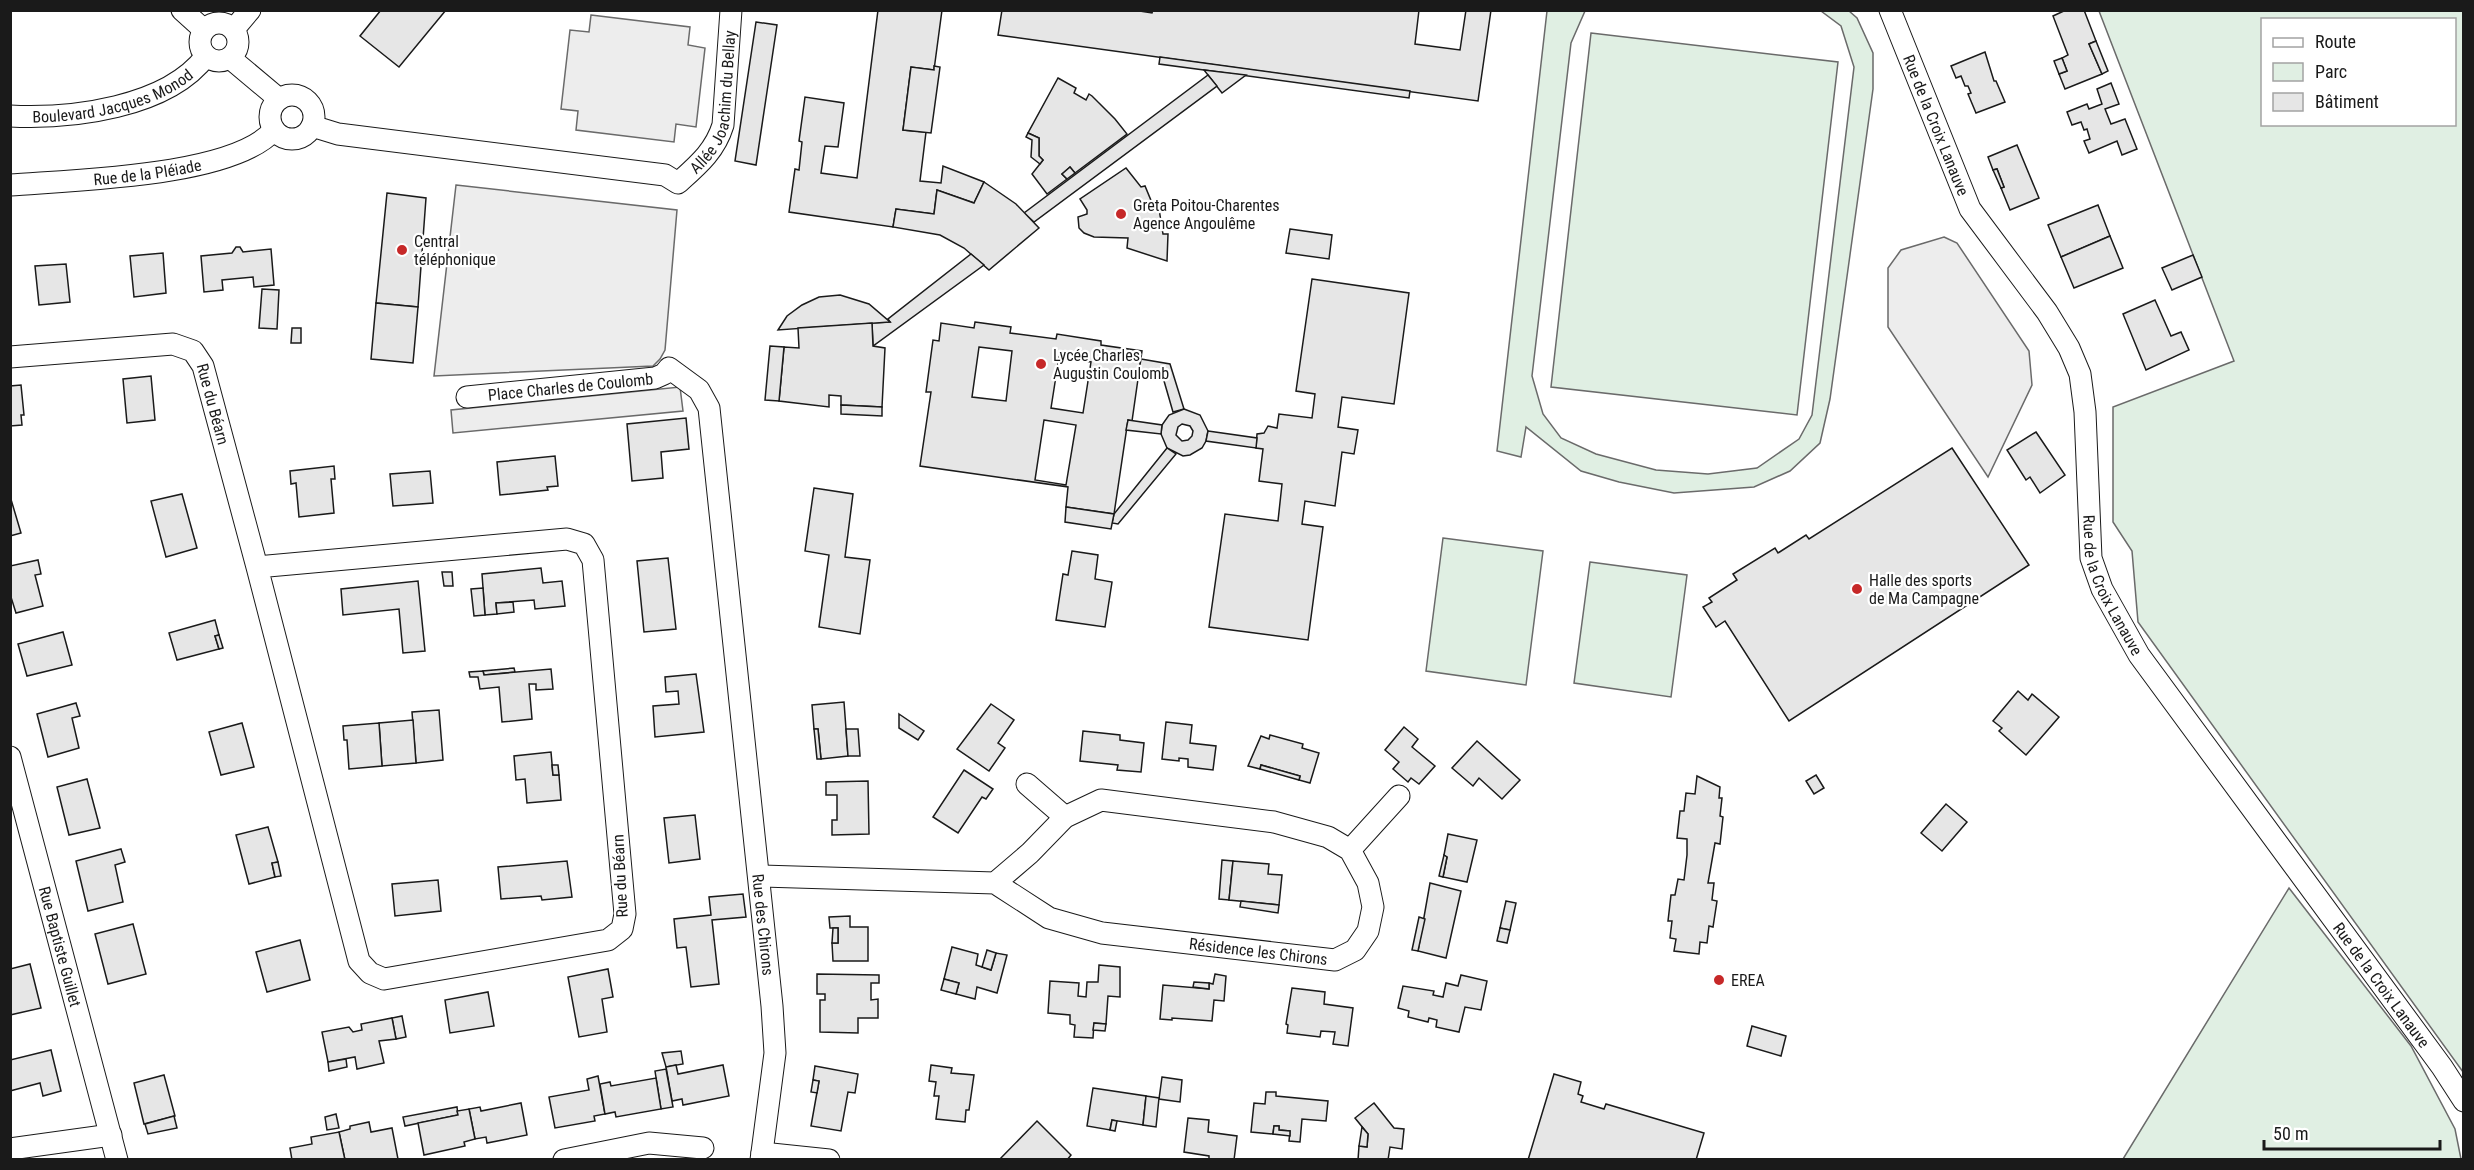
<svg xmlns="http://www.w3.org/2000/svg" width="2474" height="1170" viewBox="0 0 2474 1170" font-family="'Roboto Condensed',sans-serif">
	<rect width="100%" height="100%" fill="#fff"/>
	<g fill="#e0efe3" stroke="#6a6a6a" stroke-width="1.5" fill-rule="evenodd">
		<polygon points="1547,11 1585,11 1571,43 1532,376 1543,414 1561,438 1596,454 1656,470 1708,474 1757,468 1799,439 1812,415 1854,67 1841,26 1821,11 1849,11 1857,18 1873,53 1873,89 1830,399 1820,443 1790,471 1754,487 1674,493 1619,482 1581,471 1526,427 1521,457 1497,451"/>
		<path d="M2099,11h364v1061l-325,-450 -6,-71 -19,-29v-115l121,-46zM2262,20h192v104h-192z"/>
		<polygon points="1591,33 1838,62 1797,415 1551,387"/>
		<polygon points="1443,538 1543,551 1526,685 1426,671"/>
		<polygon points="1590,562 1687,575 1671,697 1574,683"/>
		<polygon points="2289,888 2411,1046 2455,1129 2461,1159 2123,1159"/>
	</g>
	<g fill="#ededed" stroke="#6a6a6a" stroke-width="1.5">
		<polygon points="591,15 690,27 688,45 705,48 696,127 676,124 674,142 576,130 578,111 561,109 570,30 589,32"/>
		<polygon points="456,185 677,210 665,350 660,359 653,366 434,376"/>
		<polygon points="1944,237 1957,243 2029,351 2032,385 1988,477 1888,327 1888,268 1901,250"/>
		<polygon points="680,387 683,411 453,433 451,410"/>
	</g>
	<g fill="#e6e6e6" stroke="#1a1a1a" stroke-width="1.5" fill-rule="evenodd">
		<polygon points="381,10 446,10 399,67 360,36"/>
		<polygon points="878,10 942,10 934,70 911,67 903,130 926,132 920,181 941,183 943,166 984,182 974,203 937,190 934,214 896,209 893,227 789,212 795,169 799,170 802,142 799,141 805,97 844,103 838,147 825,146 821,173 857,178"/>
		<polygon points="1002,10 1133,10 1152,13 1153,10 1419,10 1415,44 1460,50 1466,10 1491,10 1478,101 998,35"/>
		<polygon points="2066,10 2084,10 2096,41 2089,44 2102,74 2065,89 2059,74 2067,71 2062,58 2068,55 2053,16"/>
		<polygon points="756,22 777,25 756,165 735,161"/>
		<polygon points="2096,41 2108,71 2102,74 2089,44"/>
		<polygon points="1985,52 1994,81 1996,81 2005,102 1976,113 1968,94 1971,93 1968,86 1965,86 1961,76 1956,78 1951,66"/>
		<polygon points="1160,57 1410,91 1409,98 1204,70 1159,64"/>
		<polygon points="2062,58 2067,71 2059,74 2054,61"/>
		<polygon points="934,66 940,67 931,133 903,130 911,67 934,70"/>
		<polygon points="1204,70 1246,75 1222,93"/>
		<polygon points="1208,75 1217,86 1034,222 1024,213"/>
		<polygon points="1058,78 1076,88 1074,93 1086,100 1089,94 1092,96 1115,119 1127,134 1075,173 1070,167 1062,174 1067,179 1047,194 1032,174 1043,160 1039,156 1039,138 1028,133"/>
		<polygon points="2111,83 2119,104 2105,109 2111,124 2125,119 2137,149 2122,155 2117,141 2089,153 2084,141 2090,139 2087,129 2084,130 2081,122 2072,125 2067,112 2087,104 2089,109 2102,104 2097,89"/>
		<polygon points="1028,133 1039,138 1039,156 1043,160 1040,164 1031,157 1032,140 1026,137"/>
		<polygon points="2017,145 2039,198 2010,210 2001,188 2004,187 1997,169 1993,170 1988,157"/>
		<polygon points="1070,167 1075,173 1067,179 1062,174"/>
		<polygon points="1126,168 1141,187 1145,186 1155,210 1159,209 1163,234 1168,234 1167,261 1127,248 1128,238 1094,237 1084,233 1079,228 1078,217 1087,214 1087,210 1080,199"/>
		<polygon points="1997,169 2004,187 2001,188 1993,170"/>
		<polygon points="984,182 1016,204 1039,228 989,270 964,248 940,235 893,227 896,209 934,214 937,190 974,203"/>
		<polygon points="387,193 426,198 418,307 376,303"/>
		<polygon points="2098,205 2110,236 2061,257 2048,225"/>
		<polygon points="1290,229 1332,235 1329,259 1286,253"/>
		<polygon points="2110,236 2123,268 2074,288 2061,257"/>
		<polygon points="236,247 240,247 243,252 271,249 274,285 254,287 253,277 222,280 223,290 204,292 201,256 232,253"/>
		<polygon points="163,253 166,293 134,297 130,256"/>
		<polygon points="971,254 984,265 873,346 872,323 890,322 888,319"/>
		<polygon points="2193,255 2202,277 2172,290 2162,268"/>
		<polygon points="66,264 70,302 39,305 35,266"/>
		<polygon points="1312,279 1409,293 1394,404 1342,397 1338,427 1358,430 1354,454 1342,452 1335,506 1305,501 1302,524 1323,527 1308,640 1209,627 1225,514 1278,521 1282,484 1259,481 1263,449 1256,448 1257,434 1264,433 1268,426 1277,428 1279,414 1312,418 1315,394 1296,391"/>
		<polygon points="262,289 279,290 277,329 259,328"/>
		<polygon points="840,295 869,304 890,322 778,330 787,316 802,305 819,297"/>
		<polygon points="2155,300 2171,336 2181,332 2189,350 2146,370 2123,314"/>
		<polygon points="376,303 418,307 413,363 371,359"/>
		<path d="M975,322l36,5 -1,6 46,6 1,-5 44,7v4l41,6 -10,70 -4,-1 -14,94 -48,-7 2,-20 -148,-21 11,-74h-5l7,-52 6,1 2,-18 33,5zM979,347l33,4 -6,50 -34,-4zM1059,357l32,5 -8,51 -32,-5zM1044,420l32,5 -10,60 -31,-5z"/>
		<polygon points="872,323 873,346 885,348 882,407 841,405 841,396 829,395 829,407 779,401 784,347 799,348 798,328"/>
		<polygon points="292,328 301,328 301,343 291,343"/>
		<polygon points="770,346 784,347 779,401 765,400"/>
		<polygon points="1141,359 1170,364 1184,409 1173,412 1162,374 1139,370"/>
		<polygon points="151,376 155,420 127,423 123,379"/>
		<polygon points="21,385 24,415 21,415 22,425 10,426 10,386"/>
		<polygon points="841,405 882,407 882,416 841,414"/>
		<path d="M1184,409l16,6 8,16 -2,10 -4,7 -12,7 -7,1 -16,-8 -6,-14 1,-9 7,-10zM1182,424l8,2 3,5 -1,5 -4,4 -6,1 -6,-6 2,-8z"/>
		<polygon points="686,418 689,449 661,452 663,478 632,481 627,424"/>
		<polygon points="1128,420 1162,425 1161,434 1126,430"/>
		<polygon points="1208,431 1257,438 1256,448 1206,441"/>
		<polygon points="2036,432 2065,475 2040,493 2030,477 2026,480 2007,450"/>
		<polygon points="1167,448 1176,454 1118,524 1112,523 1114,514"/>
		<polygon points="1952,448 2029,565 1789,721 1725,621 1716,627 1703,607 1712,602 1709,598 1737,580 1733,574 1775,548 1778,553 1806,535 1809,539"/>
		<polygon points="555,456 558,486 547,487 548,490 500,495 497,462"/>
		<polygon points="334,466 335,479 331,479 334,513 299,517 296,483 291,484 290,471"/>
		<polygon points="430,471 433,503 393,506 390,474"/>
		<polygon points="814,488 853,494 845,557 870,560 860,634 819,627 829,555 805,551"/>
		<polygon points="182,494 197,548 166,557 151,501"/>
		<polygon points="10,496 21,533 10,536"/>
		<polygon points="1066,507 1114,514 1111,529 1065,522"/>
		<polygon points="1072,551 1098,555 1095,579 1112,582 1105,627 1056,620 1063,574 1068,575"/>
		<polygon points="668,558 676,629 644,632 637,561"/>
		<polygon points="38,560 41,574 35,575 43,606 16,613 10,594 10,566"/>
		<polygon points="541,568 543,583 562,581 565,606 535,609 534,600 496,603 497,614 485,615 482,574"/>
		<polygon points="442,572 452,572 453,586 444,586"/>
		<polygon points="418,581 425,651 403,653 399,609 343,615 341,589"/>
		<polygon points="483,588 485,615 474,616 471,589"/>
		<polygon points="513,602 514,612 497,614 496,603"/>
		<polygon points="215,620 219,635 215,636 219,649 177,660 169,633"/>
		<polygon points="63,632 72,665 27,676 18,644"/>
		<polygon points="219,635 223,648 219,649 215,636"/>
		<polygon points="514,668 515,672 484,675 483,671"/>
		<polygon points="551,669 553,689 536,690 536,684 529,684 532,719 502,722 499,687 480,689 478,677 470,677 469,672 483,671 484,675"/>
		<polygon points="696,674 704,732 655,737 653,706 679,704 678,691 666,692 665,677"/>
		<polygon points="2018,691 2028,700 2032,694 2059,717 2026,755 1999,731 2002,728 1993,721"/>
		<polygon points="844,702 848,756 821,759 818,729 814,729 812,705"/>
		<polygon points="76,703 80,716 72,718 79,748 48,757 37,714"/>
		<polygon points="991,704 1014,720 998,743 1005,748 989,771 957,749"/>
		<polygon points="439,710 443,760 416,763 412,712"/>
		<polygon points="899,714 924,731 918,740 899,728"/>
		<polygon points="413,720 416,763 382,766 379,723"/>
		<polygon points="1166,722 1192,725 1190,743 1216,746 1213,770 1188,767 1188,759 1179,758 1179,761 1162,759"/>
		<polygon points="242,723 254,767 221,775 209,732"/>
		<polygon points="379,723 382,766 349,769 347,740 344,740 343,726"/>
		<polygon points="1404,727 1418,739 1412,747 1435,766 1419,784 1411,778 1408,782 1393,769 1399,762 1385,750"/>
		<polygon points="814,729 818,729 821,759 817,759"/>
		<polygon points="846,729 858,729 860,756 848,756"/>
		<polygon points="1083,731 1120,735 1120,740 1144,743 1141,772 1117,770 1118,765 1080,761"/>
		<polygon points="1270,735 1303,744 1302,748 1319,753 1310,783 1299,780 1300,776 1261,765 1260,769 1248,766 1261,736 1269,739"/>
		<polygon points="1477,741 1520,780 1502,799 1479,778 1473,786 1452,768"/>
		<polygon points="551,752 553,775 559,775 561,800 527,803 525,779 516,780 514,756"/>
		<polygon points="552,765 558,765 559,775 553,775"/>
		<polygon points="1261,765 1300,776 1299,780 1260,769"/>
		<polygon points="964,770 993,789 986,799 982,797 958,833 933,817"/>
		<polygon points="1816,775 1824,788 1814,794 1806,781"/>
		<polygon points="1697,776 1720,787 1719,798 1722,798 1720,816 1723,817 1720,844 1715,843 1708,883 1714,883 1712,900 1717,901 1713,927 1709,926 1707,943 1700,942 1699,954 1674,951 1676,939 1670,938 1672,921 1668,921 1671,895 1675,895 1678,879 1684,880 1687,855 1687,839 1677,838 1680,811 1684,811 1686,793 1695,794"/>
		<polygon points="87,779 100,828 69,835 57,787"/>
		<polygon points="868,781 869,834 832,835 832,820 837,820 837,795 826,795 826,782"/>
		<polygon points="1946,804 1967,822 1942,851 1921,833"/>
		<polygon points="695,815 700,859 669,863 664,818"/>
		<polygon points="268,827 278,862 272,863 275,877 249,884 236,835"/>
		<polygon points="1448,834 1477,840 1467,882 1443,877 1447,857 1444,855"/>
		<polygon points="121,849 125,862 115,865 123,902 88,911 76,861"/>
		<polygon points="1444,855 1447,857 1443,877 1439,876"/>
		<polygon points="1222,860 1233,861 1229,900 1219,899"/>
		<polygon points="567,861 572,897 542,900 541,896 501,899 498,867"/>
		<polygon points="1233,861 1269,864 1268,874 1282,875 1279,905 1229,900"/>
		<polygon points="278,862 281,876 275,877 272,863"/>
		<polygon points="438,880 441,911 395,916 392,884"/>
		<polygon points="1430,883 1461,891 1446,958 1418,951"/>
		<polygon points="743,894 746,917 712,920 719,984 691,987 686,947 677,948 674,919 711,915 709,897"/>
		<polygon points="1241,901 1279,905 1278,913 1240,907"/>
		<polygon points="1506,901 1516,903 1510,930 1500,928"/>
		<polygon points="850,916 850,927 868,927 868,961 833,961 832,943 838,943 838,928 830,928 829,917"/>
		<polygon points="1419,917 1425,919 1418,951 1412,950"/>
		<polygon points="133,924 146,974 108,984 95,934"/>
		<polygon points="833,928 838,928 838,943 832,943"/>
		<polygon points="1500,928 1510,930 1507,943 1497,941"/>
		<polygon points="300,940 310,980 267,992 256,952"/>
		<polygon points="952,947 978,954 976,965 991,970 996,953 1007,955 997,993 977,987 975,999 956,994 959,983 944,979"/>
		<polygon points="987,950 996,953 991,970 982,967"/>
		<polygon points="30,964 41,1008 10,1015 10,969"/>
		<polygon points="1099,965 1120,967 1120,997 1108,996 1106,1024 1094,1023 1093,1038 1074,1037 1075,1025 1070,1024 1070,1015 1048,1013 1050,981 1079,983 1078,996 1086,997 1087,982 1098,982"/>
		<polygon points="608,969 613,997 602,999 607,1032 579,1037 568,977"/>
		<polygon points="817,974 879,975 879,983 871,983 871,1000 878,999 878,1018 858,1018 858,1033 820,1032 820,1000 825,1000 825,994 817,994"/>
		<polygon points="1215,974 1226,976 1224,1001 1214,1000 1212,1021 1172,1018 1172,1020 1160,1019 1163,985 1209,989 1209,983 1213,984"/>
		<polygon points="1461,975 1487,981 1481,1010 1465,1007 1459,1032 1436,1027 1437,1020 1429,1018 1428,1022 1408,1017 1409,1011 1398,1008 1403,986 1434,991 1433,995 1443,997 1446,983 1458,986"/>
		<polygon points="944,979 959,983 956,994 941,990"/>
		<polygon points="1194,982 1209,983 1209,989 1193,987"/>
		<polygon points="1292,988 1325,992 1324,1004 1353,1008 1348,1046 1333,1044 1335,1032 1321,1031 1320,1037 1287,1033 1288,1025 1286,1024"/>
		<polygon points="488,992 494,1026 450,1033 445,1000"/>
		<polygon points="402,1016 406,1037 396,1039 392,1018"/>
		<polygon points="392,1018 396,1039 379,1041 384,1063 357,1069 355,1057 328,1062 322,1032 349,1027 353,1032 362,1030 361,1024"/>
		<polygon points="1094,1023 1106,1024 1105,1031 1093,1030"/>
		<polygon points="1752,1026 1786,1036 1781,1056 1747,1046"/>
		<polygon points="51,1050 61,1091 43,1096 40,1083 10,1091 10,1060"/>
		<polygon points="681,1051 683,1064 666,1067 662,1053"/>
		<polygon points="346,1059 347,1067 329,1071 328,1062"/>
		<polygon points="676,1065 678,1074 723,1065 729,1096 683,1105 682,1099 672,1101 666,1067"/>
		<polygon points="931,1065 952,1068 951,1073 974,1075 969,1110 966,1110 965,1122 936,1119 939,1096 934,1096 936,1082 929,1081"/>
		<polygon points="815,1066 858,1074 855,1093 848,1092 841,1131 811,1126 819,1081 813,1080"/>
		<polygon points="666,1069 673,1107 661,1109 655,1071"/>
		<polygon points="1554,1074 1581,1082 1578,1094 1583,1096 1581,1102 1604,1109 1606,1104 1704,1133 1696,1160 1528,1160"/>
		<polygon points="164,1075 175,1116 144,1124 134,1083"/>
		<polygon points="598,1076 605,1114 594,1116 595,1121 555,1128 549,1097 589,1090 587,1079"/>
		<polygon points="1162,1077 1182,1080 1180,1102 1159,1099"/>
		<polygon points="656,1078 661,1109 616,1117 615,1112 605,1114 600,1084 610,1082 611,1086"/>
		<polygon points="813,1080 819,1081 817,1093 811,1092"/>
		<polygon points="1093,1088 1146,1096 1143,1125 1112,1120 1110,1130 1087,1126"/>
		<polygon points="1266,1092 1276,1092 1276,1096 1328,1101 1326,1121 1302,1119 1300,1142 1289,1141 1290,1131 1279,1130 1279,1126 1274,1126 1273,1134 1251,1132 1254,1103 1265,1104"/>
		<polygon points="1146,1096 1159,1098 1156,1127 1143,1125"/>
		<polygon points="521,1103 527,1135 487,1143 486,1137 475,1139 469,1109 480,1107 481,1111"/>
		<polygon points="1374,1103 1394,1128 1404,1129 1402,1149 1390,1147 1388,1160 1358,1160 1359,1146 1367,1147 1368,1134 1355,1118"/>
		<polygon points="457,1107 458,1115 405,1126 403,1117"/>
		<polygon points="469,1109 475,1139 464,1142 465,1146 424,1155 418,1123 458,1115 457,1111"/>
		<polygon points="336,1114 339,1128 327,1130 325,1117"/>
		<polygon points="174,1116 177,1128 148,1134 145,1124"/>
		<polygon points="1188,1118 1209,1120 1208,1132 1237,1136 1234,1160 1209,1160 1209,1156 1184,1152"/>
		<polygon points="1112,1120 1117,1121 1115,1131 1110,1130"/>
		<polygon points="1037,1121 1071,1155 1067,1160 999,1160"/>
		<polygon points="369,1122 371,1132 392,1128 398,1159 345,1160 339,1132 350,1129 350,1126"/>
		<polygon points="1274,1126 1279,1126 1279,1130 1290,1131 1290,1136 1273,1134"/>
		<polygon points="1362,1127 1368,1134 1367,1147 1359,1146"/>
		<polygon points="339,1132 345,1160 292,1160 290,1148 312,1144 311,1137"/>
	</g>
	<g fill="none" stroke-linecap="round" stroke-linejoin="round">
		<g stroke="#1a1a1a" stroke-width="23">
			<g id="minor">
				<polyline points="182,10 203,29"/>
				<path id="s1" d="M1890,10l80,199 77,103 22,36 11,26 5,38 6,146 11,31 37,66 303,412 22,34"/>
				<circle cx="219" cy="42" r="19"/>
				<polyline points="234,29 250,10"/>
				<polyline points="230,58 279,99"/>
				<circle cx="292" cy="117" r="22"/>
				<path id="s2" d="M10,116c61,3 157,-8 196,-60"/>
				<path id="s3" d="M312,126l26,8 327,41 13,8c20,-18 37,-32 45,-58l8,-115"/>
				<path id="s4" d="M10,185c63,-5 223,-8 264,-55"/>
				<path id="s5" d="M10,357l163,-13 20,7 10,15 54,201 102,394 11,12 14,6 224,-39 14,-11 3,-15 -32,-354 -9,-16 -17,-5 -310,28"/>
				<path id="s6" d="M467,397l188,-19 9,-4 5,-6 30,22 10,18 63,598 3,47 -14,107"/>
				<path id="s7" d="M10,757l107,403"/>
				<polyline points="1027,784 1065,817"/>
				<polyline points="1350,850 1399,796"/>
				<path id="s8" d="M759,876l236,7 54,35 53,15 233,27 20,-10 13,-19 5,-24 -5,-24 -18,-33 -22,-13 -54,-15 -173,-22 -36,17 -35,36 -35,30"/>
				<polyline points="10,1149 111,1135"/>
				<polyline points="762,1153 829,1160"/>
				<polyline points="564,1160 649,1143 703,1148"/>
			</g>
		</g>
		<use href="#minor" stroke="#fff" stroke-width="21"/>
	</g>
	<g fill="#c62828" stroke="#fff" stroke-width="2">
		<circle cx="1121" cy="214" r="6"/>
		<circle cx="402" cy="250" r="6"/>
		<circle cx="1041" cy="364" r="6"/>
		<circle cx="1857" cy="589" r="6"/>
		<circle cx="1719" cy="980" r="6"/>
	</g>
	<g text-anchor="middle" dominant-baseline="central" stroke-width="4.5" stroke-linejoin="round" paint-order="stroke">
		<g font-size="16" fill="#1a1a1a" stroke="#fff">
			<text stroke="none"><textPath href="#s2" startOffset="106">Boulevard Jacques Monod</textPath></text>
			<text stroke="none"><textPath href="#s3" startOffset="466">Allée Joachim du Bellay</textPath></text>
			<text stroke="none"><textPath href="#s1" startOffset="124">Rue de la Croix Lanauve</textPath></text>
			<text stroke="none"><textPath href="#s4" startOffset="138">Rue de la Pléiade</textPath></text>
			<text stroke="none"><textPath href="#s6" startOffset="104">Place Charles de Coulomb</textPath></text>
			<text stroke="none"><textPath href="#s5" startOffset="242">Rue du Béarn</textPath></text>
			<text stroke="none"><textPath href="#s1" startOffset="630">Rue de la Croix Lanauve</textPath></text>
			<text transform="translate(620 876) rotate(-93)">Rue du Béarn</text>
			<text stroke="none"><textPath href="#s6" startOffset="784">Rue des Chirons</textPath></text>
			<text stroke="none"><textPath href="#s7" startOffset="196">Rue Baptiste Guillet</textPath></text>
			<text stroke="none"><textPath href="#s8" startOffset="513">Résidence les Chirons</textPath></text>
			<text stroke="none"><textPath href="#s1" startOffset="1116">Rue de la Croix Lanauve</textPath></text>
		</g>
		<g font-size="16" fill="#1a1a1a" stroke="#fff" text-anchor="start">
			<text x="1133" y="205">Greta Poitou-Charentes<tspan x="1133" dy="18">Agence Angoulême</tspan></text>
			<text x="414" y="241">Central<tspan x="414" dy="18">téléphonique</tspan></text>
			<text x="1053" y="355">Lycée Charles<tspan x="1053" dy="18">Augustin Coulomb</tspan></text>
			<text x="1869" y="580">Halle des sports<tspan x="1869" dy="18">de Ma Campagne</tspan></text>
			<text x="1731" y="980">EREA</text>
		</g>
	</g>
	<rect width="2474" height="1170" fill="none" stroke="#1a1a1a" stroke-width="24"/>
	<rect x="2261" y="18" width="195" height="108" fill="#ffffff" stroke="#a3a3a3" stroke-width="1.5"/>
	<rect x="2273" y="38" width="30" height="9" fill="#ffffff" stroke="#a3a3a3" stroke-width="1.5"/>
	<text x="2315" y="48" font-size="18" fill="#1a1a1a">Route</text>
	<rect x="2273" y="63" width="30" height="18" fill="#e0efe3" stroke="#a3a3a3" stroke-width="1.5"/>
	<text x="2315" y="78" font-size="18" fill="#1a1a1a">Parc</text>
	<rect x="2273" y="93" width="30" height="18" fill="#e6e6e6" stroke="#a3a3a3" stroke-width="1.5"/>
	<text x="2315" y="108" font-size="18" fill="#1a1a1a">Bâtiment</text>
	<path d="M2264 1140v9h176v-9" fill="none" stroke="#1a1a1a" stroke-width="3"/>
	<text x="2273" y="1140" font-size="18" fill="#1a1a1a" stroke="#ffffff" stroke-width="4.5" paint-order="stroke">50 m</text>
</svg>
